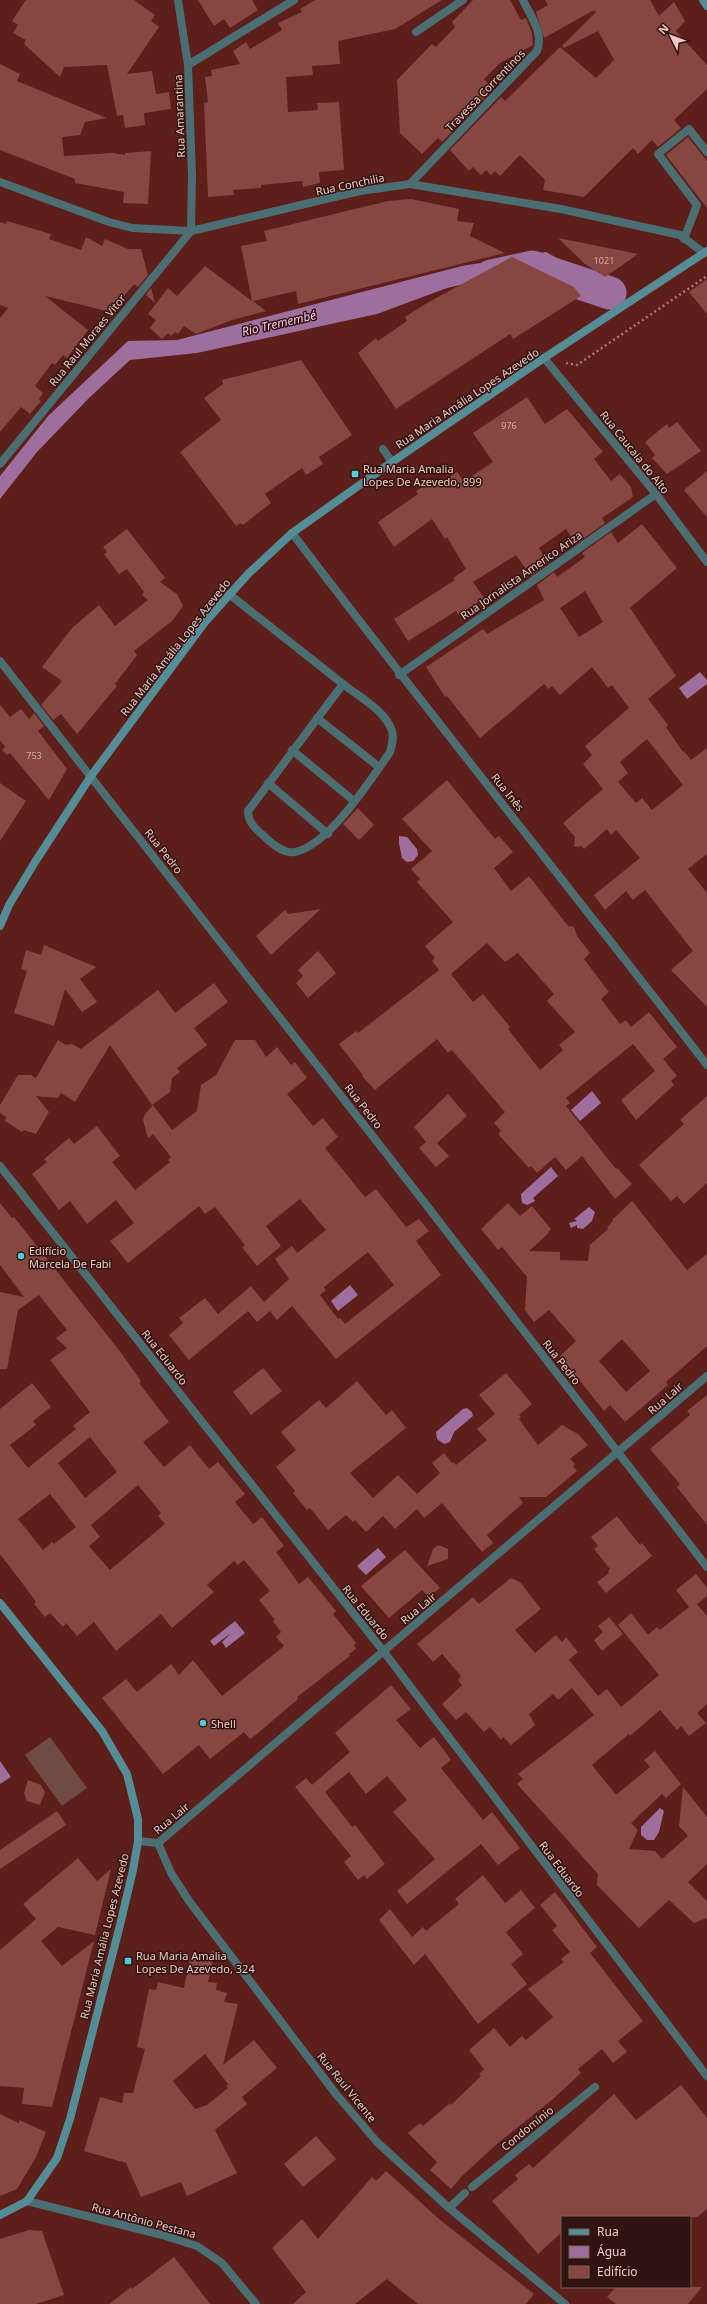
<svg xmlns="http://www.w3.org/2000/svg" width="707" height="2304" viewBox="0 0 707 2304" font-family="'Noto Sans',sans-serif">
	<rect width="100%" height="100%" fill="#5c1f1a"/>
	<polygon fill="#704a45" points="50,1737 87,1788 62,1806 25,1755"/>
	<g fill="#9e6f9c">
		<polygon points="546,252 602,283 588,296 572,282 542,266 447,288 377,314 197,353 130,360 89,398 37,452 0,499 0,476 48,416 128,341 177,340 462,266"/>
		<polygon points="700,672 707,680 707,684 687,699 679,688"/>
		<polygon points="399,836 407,837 417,849 418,855 413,861 407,862 402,858 399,843"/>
		<polygon points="592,1091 601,1103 580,1121 571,1110"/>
		<polygon points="551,1167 558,1176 533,1198 535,1201 527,1205 522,1203 521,1194"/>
		<polygon points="589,1207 595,1212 592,1221 583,1229 577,1228 577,1225 571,1228 569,1223 577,1221 574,1219"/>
		<polygon points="350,1285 358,1295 338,1311 331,1301"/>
		<polygon points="467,1408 472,1412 473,1416 454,1432 450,1442 444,1444 437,1439 436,1432 463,1409"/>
		<polygon points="378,1548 386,1557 366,1575 357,1566"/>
		<polygon points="235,1621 245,1633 226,1648 222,1642 231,1633 214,1646 210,1641"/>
		<polygon points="0,1761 11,1777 0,1784"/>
		<polygon points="660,1808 664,1811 659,1832 654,1840 647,1840 641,1835 641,1827"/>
	</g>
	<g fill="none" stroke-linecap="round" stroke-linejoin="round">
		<polyline stroke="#9e6f9c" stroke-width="33" points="491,276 532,267 610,293"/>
	</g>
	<g fill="#85473f" fill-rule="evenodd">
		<polygon points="26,0 134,0 155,15 151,21 159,27 127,74 152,71 156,94 169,92 171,109 144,113 145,125 125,128 123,115 117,116 107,65 64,67 60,77 24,44 26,40 13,33 18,25 12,21"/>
		<polygon points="198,0 252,0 258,10 230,28 224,19 214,26"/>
		<polygon points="315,0 442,0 395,29 338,41 340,64 312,66 313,75 286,77 288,112 318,110 317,103 339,102 344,170 319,172 320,183 303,187 302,181 261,185 261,188 233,190 234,195 208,197 204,103 208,102 205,77 212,76 211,70 240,64 233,51 246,42 250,49 282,30 278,23 302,12 300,9"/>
		<polygon points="473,0 510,0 521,20 526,18 532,33 533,45 500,63 484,79 493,89 442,142 438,138 422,154 400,133 397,80 432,44 436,47 455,27 452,22"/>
		<polygon points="545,0 650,0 659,16 674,2 685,21 676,31 707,65 707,89 674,120 681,128 658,147 652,140 638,154 633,148 584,197 543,190 545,180 520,155 500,176 495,171 491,175 486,170 481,175 473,167 469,171 450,150 501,97 505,101 560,47 596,78 614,60 598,31 564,48 562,46 596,12 594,10 544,38 536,12 548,5"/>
		<polygon points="0,64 20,74 17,81 107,118 85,122 80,135 62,137 64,156 113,153 125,155 125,153 151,151 148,204 123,203 124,192 75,183 75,179 0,150"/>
		<polygon points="688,137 707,161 707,208 666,155"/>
		<polygon points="411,199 459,209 457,221 474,223 470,236 505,253 298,304 296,291 253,301 266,311 232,320 196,334 184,326 178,334 175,332 171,336 168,333 162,339 150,328 156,320 148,314 168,288 177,296 205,266 252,301 241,246 267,241 264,231 388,201"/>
		<polygon points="7,221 51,234 49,239 81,250 86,237 102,246 105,239 128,249 141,249 148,275 138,287 134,284 111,312 45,296 88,330 67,358 63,355 55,365 52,363 35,386 43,393 39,399 41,401 30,414 21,407 0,432 0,318 8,308 0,305 0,222 6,224"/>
		<polygon points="558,238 638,254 605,277 585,264"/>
		<polygon points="512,257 574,287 581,296 513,339 510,334 396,409 358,353 376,338 378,341 407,321 405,317 427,303"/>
		<polygon points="707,279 707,314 689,292"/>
		<polygon points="151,288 155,303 146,295"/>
		<polygon points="301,360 352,435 319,457 323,464 306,475 302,468 265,494 271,503 243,525 240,523 236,526 180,452 221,420 204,398 223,384 222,380"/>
		<polygon points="527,397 545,424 567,409 603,452 594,459 611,481 620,474 631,487 633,497 602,518 605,523 576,544 566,529 539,548 548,563 531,576 516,555 473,582 484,598 458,615 456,611 408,641 394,619 455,580 453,578 466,569 447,537 445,539 432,519 394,547 378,522 418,494 416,491 430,482 434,488 457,472 462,479 465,477 466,480 493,462 473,433"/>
		<polygon points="677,422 701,451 667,474 652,458 655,455 645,442 667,424 669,428"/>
		<polygon points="707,471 707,517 684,490"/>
		<path d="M642,524l35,44 -47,40 46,68 -28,23 20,26 -2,2 17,25 1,-1 7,9 16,-12v106l-19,15 19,24v114l-36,-37 22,-19 -48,-61 -12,10 -7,-9 -21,19 -11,-15 46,-37 -24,-28 -5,5 -4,-6 -23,20 -2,-3 -8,1 1,-10 -12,-14 40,-34 -20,-25 9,-9 -7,-9 44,-38 -17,-23 -4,3 -16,-21 -32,28 -8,-9 -4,3 -4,-5 -64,54 -33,-42 -2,1 -19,-30 57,-38 4,5 57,-34 -7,-15 17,-13 3,5 28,-20 -3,-4 29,-21 7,11zM585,591l18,31 -24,15 -19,-29zM647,739l36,46 -31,25 -10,-12 -6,5 -18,-21 10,-9 -8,-11z"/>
		<polygon points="127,529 165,578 160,582 177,594 183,606 172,621 134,651 137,655 115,684 117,686 77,734 61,714 53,720 41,705 62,681 42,667 72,628 99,605 115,626 148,600 142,595 144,592 127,569 119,574 104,554 107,552 103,547"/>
		<polygon points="0,705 10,717 21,709 29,719 34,713 44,726 38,731 67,769 49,800 10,753 7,755 2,750 5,747 0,740"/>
		<path d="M447,780l48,59 4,-3 14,16 -19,16 17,23 18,-15 39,50 6,1 3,9 13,17 -6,6 25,33 -8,7 19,25 6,-4 5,7 18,-15 28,35 -14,12 14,17 -6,5 3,4 -38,35 -15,-20 34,-29 -22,-27 -67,54 4,5 -4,3 50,63 1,-1 15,16 -17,15 -33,-43 -16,14 -11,-13 -18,16 -6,-7 -2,2 -31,-34 3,-3 -7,-8 11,-11 -53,-62 -4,3 -11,-14 -62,51 -13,-14 1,-1 -24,-31 17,-13 2,2 81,-63 -7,-9 3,-3 -10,-12 28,-24 -36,-40 3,-3 -9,-10 21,-18 -30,-32zM487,943l18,19 13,-9 36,41 -7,7 28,31 -16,13 4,5 -23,20 -32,-41 2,-2 -27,-33 -10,8 -22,-28z"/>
		<polygon points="0,783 26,801 0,841"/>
		<polygon points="358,808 374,825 359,840 343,824"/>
		<polygon points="321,909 271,955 256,936 285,910 288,914"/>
		<polygon points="44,945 96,967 80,979 97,1002 82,1012 65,989 54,1026 14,1013 27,971 21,969 26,950 41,955"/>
		<polygon points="318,951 336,973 308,998 296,983 303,976 298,970"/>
		<polygon points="214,983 228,1002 194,1028 207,1045 177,1068 180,1072 172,1078 170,1092 152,1105 110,1045 75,1102 61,1093 58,1098 36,1096 49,1112 36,1134 24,1130 22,1132 5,1121 6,1117 0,1113 0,1105 18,1075 31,1075 36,1078 58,1040 66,1045 72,1044 81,1049 158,990 175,1013"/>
		<path d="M235,1040h20l11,17 11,-10 14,18 4,-3 12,16 -20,16 26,32 10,-8 15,19 -13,11 40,49 11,-8 30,38 13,-8 10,12 -13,10 25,34 -105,84 -44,-53 -15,14 -7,-9 -13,11 -9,-11 -59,49 -20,-25 14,-12 -4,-5 26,-20 13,16 33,-28 13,16 25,-23 -14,-20 17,-13 5,7 29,-23 -26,-31 -34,27 15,20 -24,20 -15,-19 3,-2 -30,-38 -10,7 -6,-8 -71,57 -18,-22 24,-18 -18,-23 -29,24 -17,-23 -11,9 -27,-36 15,-12 -3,-3 25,-21 5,6 23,-18 23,30 -8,6 23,28 35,-28 -2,-2 3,-3 -18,-23 -5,4 -5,-18 2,-6 8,-9 19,25 25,-19 4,-26 15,-10zM368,1252l26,33 -49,39 -5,-6 -2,1 -18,-24 6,-5 -2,-3z"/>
		<polygon points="448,1094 467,1116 437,1143 449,1156 436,1167 419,1148 426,1142 414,1127"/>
		<polygon points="707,1096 707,1183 684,1204 677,1196 671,1201 639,1165 684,1124 680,1120"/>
		<path d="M632,1201l55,69 20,-16v92l-41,36 2,3 -43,37 -15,-17 -6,6 -44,-55 16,-15 -27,-31 -15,12 -9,-12 2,-33 -25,-30 -4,3 -17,-21 27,-26 12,13 12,-10 19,23 -3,3 1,1 -20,18 31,1v8l28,1 2,-16 18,-16 -1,-2 6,-6 -1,-1zM622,1339l28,32 -24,21 -27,-31z"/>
		<path d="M0,1203l12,15 2,-1 108,137 19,27 -2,2 30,39 -26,20 21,25 26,-22 19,24 9,-7 27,32 -10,8 18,22 9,-7 22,29 -8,6 23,32 9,-7 28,34 -3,3 23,29 -2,2 2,4 -7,5 1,2 -53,41 1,2 -41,35 -7,5 -6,-7 -34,27 -11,-14 -36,29 -61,-76 24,-19 11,13 34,-28 8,11 14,-15 29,36 62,-50 -8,-9 5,-5 -8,-11 2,-1 -16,-20 11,-9 -26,-31 -6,5 -4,-4 -27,24 7,7 -42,36 -11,-14 -45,37 -22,-29 -17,14 -11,-13 -3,4 -13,-14 -5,4 -11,-13 2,-2 -13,-18 -23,-30v-145l32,-26 19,24 -18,14 3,4 -26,20 18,23 48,-39 -3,-3 17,-14 -40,-52 17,-12 -11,-10 11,-8 -28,-35 -21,15 -11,59h-7v-77l24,5 -24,-32zM90,1437l27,35 -32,26 -27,-35zM138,1485l23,28 -3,3 7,8 -55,46 -21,-24 11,-9 -9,-12zM50,1494l26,33 -22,17 -2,-2 -9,8 -25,-31z"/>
		<polygon points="263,1368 282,1391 251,1415 233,1392"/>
		<polygon points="506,1373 532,1404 519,1415 521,1417 519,1419 538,1445 562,1425 578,1434 588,1445 570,1459 575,1464 573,1466 577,1471 546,1497 519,1497 523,1503 487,1535 493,1543 482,1552 442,1503 424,1518 417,1509 395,1529 383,1516 366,1532 355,1520 353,1522 346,1515 328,1530 310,1508 307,1510 293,1493 295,1491 276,1467 296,1450 281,1432 319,1400 326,1408 357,1381 386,1415 392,1410 406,1428 350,1473 373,1498 398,1475 417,1494 440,1473 432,1463 444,1453 452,1463 453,1462 456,1465 487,1440 477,1429 495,1414 479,1395"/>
		<polygon points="707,1395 707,1525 677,1487 680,1484 650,1449 690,1415 687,1411"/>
		<polygon points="617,1516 640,1545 642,1543 652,1556 606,1593 597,1582 609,1573 608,1571 610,1569 594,1549 598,1546 591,1537"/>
		<polygon points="437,1546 441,1546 448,1549 448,1559 427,1566 433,1549"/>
		<polygon points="405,1550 440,1588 429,1597 422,1590 389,1618 361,1586"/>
		<polygon points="696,1574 707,1588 707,1596 697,1604 707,1616 707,1704 697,1713 706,1723 689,1736 681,1726 677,1730 660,1710 630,1736 629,1734 592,1765 616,1795 650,1767 644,1760 655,1751 681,1784 666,1798 662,1794 631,1823 638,1830 629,1849 655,1851 662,1859 688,1836 679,1826 683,1787 707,1817 707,1864 688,1882 707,1901 707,1918 694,1923 669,1900 639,1928 597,1885 598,1874 517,1784 523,1779 518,1774 594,1715 572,1688 558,1700 553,1694 529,1714 535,1725 511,1745 503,1737 501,1740 490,1727 484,1732 466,1712 456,1720 442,1704 462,1685 458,1680 461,1676 442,1654 433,1662 417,1644 473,1597 479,1604 511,1578 520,1582 541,1609 515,1630 535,1653 556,1635 562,1642 566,1637 578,1652 569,1660 598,1696 607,1689 621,1707 659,1675 618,1625 631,1613 648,1635 657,1627 660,1630 689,1607 676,1590"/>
		<polygon points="609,1617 623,1634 602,1651 594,1640 603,1632 598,1626"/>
		<polygon points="391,1685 411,1709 396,1720 420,1748 434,1737 451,1760 441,1768 483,1820 492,1812 520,1848 498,1865 481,1844 407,1904 397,1891 435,1859 393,1812 407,1800 387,1776 366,1794 349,1772 325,1792 352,1827 355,1825 385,1864 367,1879 364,1875 358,1880 344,1862 351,1856 295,1787 306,1778 312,1785 350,1752 335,1733"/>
		<polygon points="28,1780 41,1785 45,1792 40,1805 27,1801 24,1793"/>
		<polygon points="57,1811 66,1825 0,1869 0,1850"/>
		<polygon points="78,1858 97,1881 111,1869 95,1935 58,1927 41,1941 62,1966 94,1941 52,2107 22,2104 24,2088 0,2086 0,1950 36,1919 23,1904"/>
		<polygon points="483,1875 505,1903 521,1890 535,1908 506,1932 523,1954 511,1964 527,1984 478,2024 425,1954 414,1965 379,1920 390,1909 412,1937 423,1927 426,1931 459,1904 455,1899"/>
		<polygon points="555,1892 597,1947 590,1953 643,2021 618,2041 627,2052 613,2063 602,2049 578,2069 581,2073 553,2099 498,2143 461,2177 451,2189 430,2170 437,2162 408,2133 420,2123 423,2126 450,2103 451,2105 481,2076 479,2074 484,2069 469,2050 494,2028 510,2047 522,2036 526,2040 553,2017 528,1989 564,1962 561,1959 570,1952 552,1930 557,1926 540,1905"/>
		<path d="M215,1950l-7,32 9,1 -1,7 11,3 -3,9 14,2 -15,61 31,-25 23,28 -35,29 5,7 -32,26 22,43 -50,23 -6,-14 -40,15 -15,-34 -42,-12 16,-54 22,6 2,-10h9l12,-44 -8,-2 12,-58 7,1 2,-8 26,6 6,-31 9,1zM205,2054l23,30 -2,2 2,2 -21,17 -12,4 -22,-28z"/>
		<polygon points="681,2085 707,2118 707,2209 697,2217 562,2217 562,2232 538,2254 492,2201 518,2179 515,2175 529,2164 533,2168 614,2094 636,2120"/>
		<polygon points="0,2114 19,2123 19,2120 46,2132 36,2157 17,2189 0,2196"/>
		<polygon points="316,2136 336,2159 303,2187 284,2164"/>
		<polygon points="386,2171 439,2219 534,2294 526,2304 418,2304 387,2279 355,2304 293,2304 306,2292 272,2248 302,2219 318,2239 372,2177 376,2181"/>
		<polygon points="29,2230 42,2231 64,2295 36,2304 0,2304 0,2239"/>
		<polygon points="174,2257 210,2304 109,2304 131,2287 132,2289"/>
		<polygon points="616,2287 702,2287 688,2304 616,2304 607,2297"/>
	</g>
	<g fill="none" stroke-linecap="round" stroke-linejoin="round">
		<polyline stroke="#a97872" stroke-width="2.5" stroke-dasharray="2 3" stroke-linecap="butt" points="566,363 577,365 707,276"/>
		<g stroke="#4b6e73" stroke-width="8">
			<polyline points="684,239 697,205 658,154 689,129 707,152"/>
			<polyline points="383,449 392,462"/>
			<polyline points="229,594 343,684"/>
			<path d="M343,684c15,12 43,27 49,47 2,7 0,14 -2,21 -20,29 -61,93 -95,100 -10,2 -20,-6 -27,-12 -9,-9 -20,-15 -20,-29z"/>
			<polyline points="317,718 379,767"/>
			<polyline points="292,750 354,801"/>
			<polyline points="268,783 328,834"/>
		</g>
		<g stroke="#4b6e73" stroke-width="8">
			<polyline points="416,32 463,0"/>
			<polyline points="188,65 294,0"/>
			<polyline points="0,182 109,222 132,228 191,231 360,191 410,184 561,209 680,235 704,253"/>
			<path d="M410,184l127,-133c7,-18 -6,-34 -14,-51"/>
			<polyline points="544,358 656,494 707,562"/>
			<polyline points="0,464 191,231 192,176 188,65 178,0"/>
			<path d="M292,533c136,179 277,354 415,532"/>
			<polyline points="0,661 389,1157 707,1567"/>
			<polyline points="399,675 656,494"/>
			<polyline points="0,1166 384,1652 707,2076"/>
			<polyline points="138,1841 158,1843 707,1376"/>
			<polyline points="158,1843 171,1873 189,1901 336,2094 377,2142 449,2208 565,2304"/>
			<polyline points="472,2187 595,2087"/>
			<polyline points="27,2201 162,2235 197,2246 222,2263 256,2304"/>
			<polyline points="449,2208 465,2193"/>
		</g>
		<g stroke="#548d96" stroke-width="8">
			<polyline points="703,0 707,6"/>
			<polyline points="0,926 9,905 35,862 91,776 205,622 248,574 292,533 392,462 544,358 707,251"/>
			<polyline points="0,1603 102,1731 127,1774 138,1819 138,1841 133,1870 119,1929 70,2119 57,2158 27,2201 0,2215"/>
		</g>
	</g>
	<g fill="#53cbdb" stroke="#301411" stroke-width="1.5">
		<rect x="351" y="470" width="8" height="8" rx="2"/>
		<circle cx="21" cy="1256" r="4"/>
		<circle cx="203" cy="1723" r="4"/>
		<rect x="124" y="1957" width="8" height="8" rx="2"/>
	</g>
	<g text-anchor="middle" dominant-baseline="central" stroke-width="3" stroke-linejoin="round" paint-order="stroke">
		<g font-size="9" fill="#d5a8a2">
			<text x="604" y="260">1021</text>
			<text x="509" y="425">976</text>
			<text x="34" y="755">753</text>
		</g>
		<g font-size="11" fill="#f0c9c3" stroke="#301411">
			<text transform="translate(485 90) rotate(-46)">Travessa Correntinos</text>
			<text transform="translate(179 116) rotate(-92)">Rua Amarantina</text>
			<text transform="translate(350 184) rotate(-12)">Rua Conchilia</text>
			<text transform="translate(87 340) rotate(-51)">Rua Raul Moraes Vitor</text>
			<text transform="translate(467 398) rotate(-34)">Rua Maria Amália Lopes Azevedo</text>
			<text transform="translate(635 452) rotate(51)">Rua Caucaia do Alto</text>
			<text transform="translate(521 575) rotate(-35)">Rua Jornalista Americo Ariza</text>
			<text transform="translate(175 647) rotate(-52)">Rua Maria Amália Lopes Azevedo</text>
			<text transform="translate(508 792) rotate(51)">Rua Inês</text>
			<text transform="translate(164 851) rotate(52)">Rua Pedro</text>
			<text transform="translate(364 1106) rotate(52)">Rua Pedro</text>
			<text transform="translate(165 1357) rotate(52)">Rua Eduardo</text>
			<text transform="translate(562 1362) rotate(52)">Rua Pedro</text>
			<text transform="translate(665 1398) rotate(-41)">Rua Lair</text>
			<text transform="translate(418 1608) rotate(-40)">Rua Lair</text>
			<text transform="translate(366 1612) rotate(51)">Rua Eduardo</text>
			<text transform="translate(171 1818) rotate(-40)">Rua Lair</text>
			<text transform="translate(562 1869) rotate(53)">Rua Eduardo</text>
			<text transform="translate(104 1936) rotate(-76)">Rua Maria Amália Lopes Azevedo</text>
			<text transform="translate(347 2087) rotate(51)">Rua Raul Vicente</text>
			<text transform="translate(527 2128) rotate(-39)">Condomínio</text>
			<text transform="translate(144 2220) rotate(15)">Rua Antônio Pestana</text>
		</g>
		<g font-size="11" fill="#f0c9c3" stroke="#301411" text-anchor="start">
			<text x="363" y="468">Rua Maria Amalia<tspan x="363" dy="13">Lopes De Azevedo, 899</tspan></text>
			<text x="29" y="1250">Edifício<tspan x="29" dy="13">Marcela De Fabi</tspan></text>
			<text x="211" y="1723">Shell</text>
			<text x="136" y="1955">Rua Maria Amalia<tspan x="136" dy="13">Lopes De Azevedo, 324</tspan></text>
		</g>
		<g font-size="12" font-style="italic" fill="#fcc4f9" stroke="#301411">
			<text transform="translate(279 323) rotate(-13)">Rio Tremembé</text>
		</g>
	</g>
	<rect x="561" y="2216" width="130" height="72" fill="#301411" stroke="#7d5c58"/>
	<rect x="569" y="2229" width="20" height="6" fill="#548d96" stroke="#7d5c58"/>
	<text x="597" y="2236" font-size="12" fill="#f0c9c3">Rua</text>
	<rect x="569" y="2246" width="20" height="12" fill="#9e6f9c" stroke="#7d5c58"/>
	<text x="597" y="2256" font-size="12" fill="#f0c9c3">Água</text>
	<rect x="569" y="2266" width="20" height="12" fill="#85473f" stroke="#7d5c58"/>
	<text x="597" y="2276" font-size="12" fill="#f0c9c3">Edifício</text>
	<g transform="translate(671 36) rotate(312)" stroke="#301411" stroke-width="3" paint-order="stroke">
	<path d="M0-3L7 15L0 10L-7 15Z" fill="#f0c9c3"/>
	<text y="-6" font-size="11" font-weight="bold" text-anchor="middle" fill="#f0c9c3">N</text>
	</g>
</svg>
